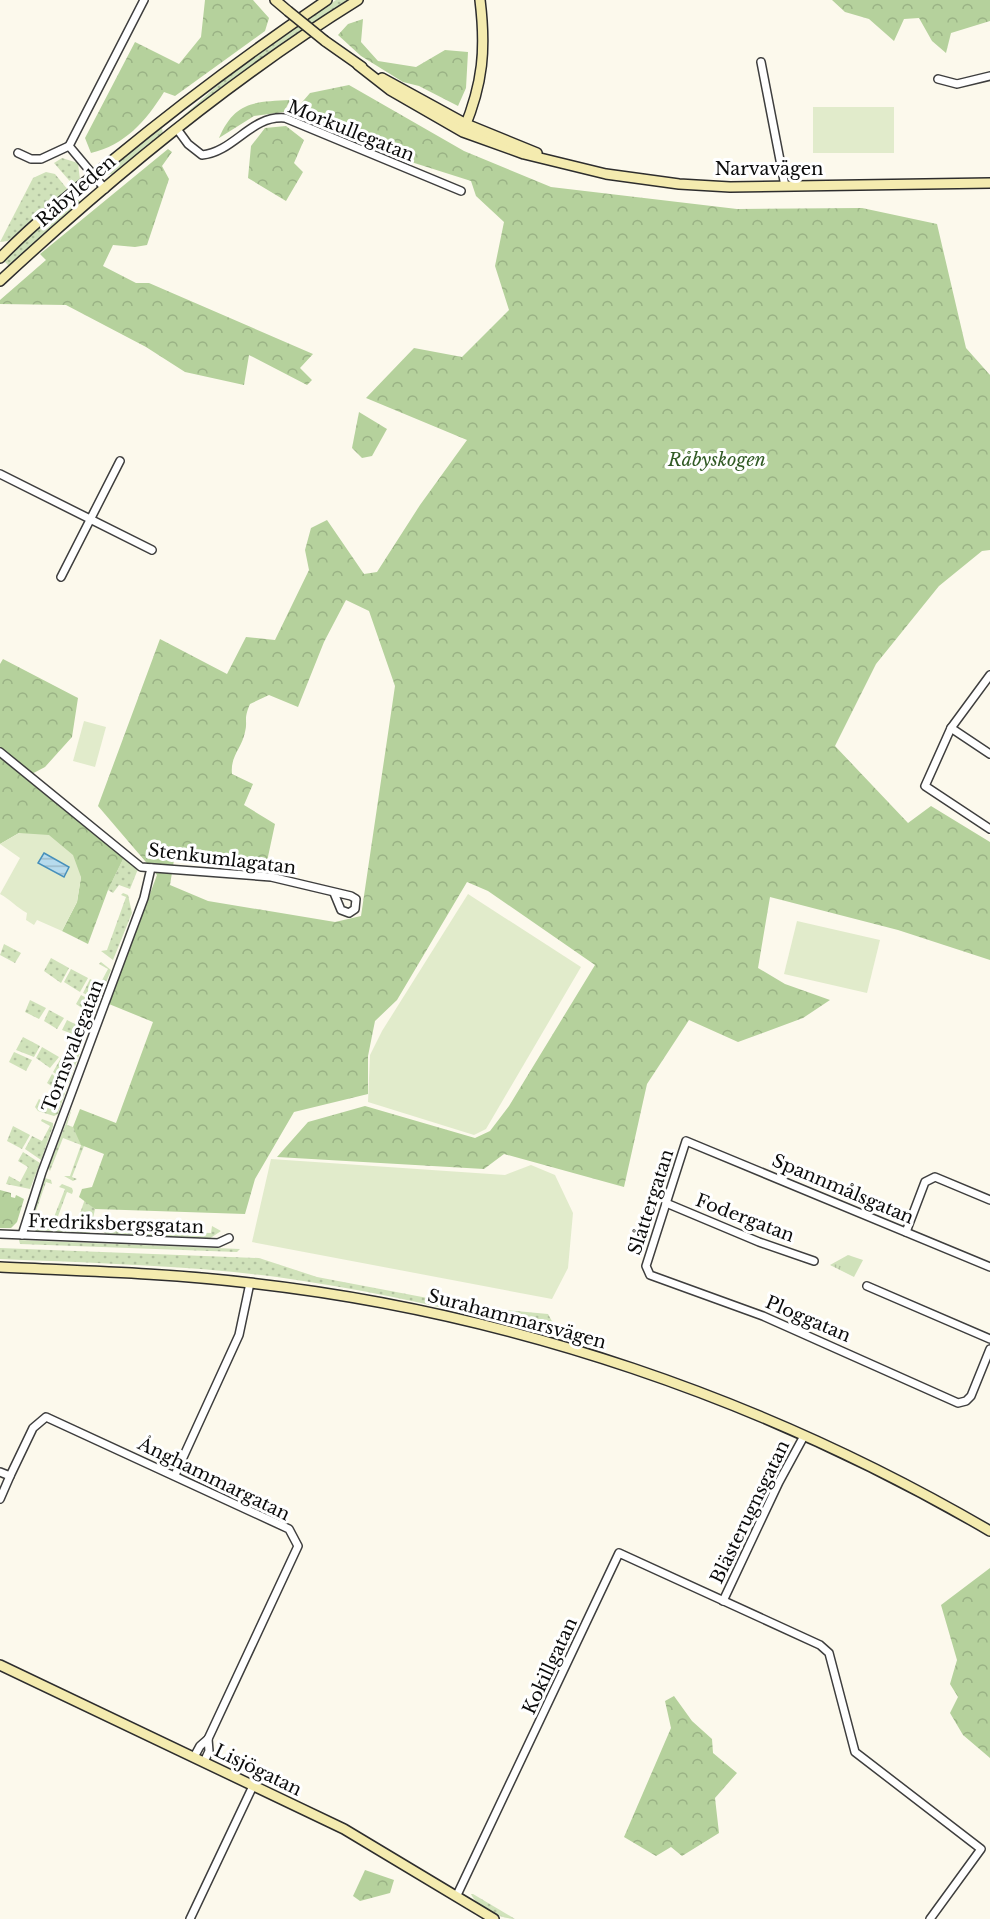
<svg xmlns="http://www.w3.org/2000/svg" width="990" height="1919" viewBox="0 0 990 1919" font-family="'Libre Baskerville',serif">
	<defs>
		<pattern id="grass-dots" width="8" height="8" patternUnits="userSpaceOnUse" patternTransform="scale(1.5)"><rect width="8" height="8" fill="#d0e2ba"/><path d="M2 2h.1M6 6h.1" fill="none" stroke="#b1c19f" stroke-width="1.8" stroke-linecap="round"/></pattern>
		<pattern id="forest-crowns" width="20" height="18" patternUnits="userSpaceOnUse" patternTransform="scale(1.5)"><rect width="20" height="18" fill="#b5d19c"/><path d="M2 6a3 3 0 1 1 6 0M12 15a3 3 0 1 1 6 0" fill="none" stroke="#9ab285"/></pattern>
		<pattern id="park-tufts" width="24" height="20" patternUnits="userSpaceOnUse" patternTransform="scale(1.5)"><rect width="24" height="20" fill="#d0e2ba"/><path d="M3 7l-1-3M5 7V3M7 7l1-3M15 17l-1-3M17 17v-4M19 17l1-3" fill="none" stroke="#b1c19f"/></pattern>
		<pattern id="water-rules" width="6" height="5" patternUnits="userSpaceOnUse" patternTransform="scale(1.5)"><rect width="6" height="5" fill="#b7dbed"/><path d="M0 2.5h6" fill="none" stroke="#9cbbca"/></pattern>
	</defs>
	<rect width="100%" height="100%" fill="#fcf9ec"/>
	<g fill="url(#grass-dots)">
		<polygon points="336,0 349,0 186,117 183,116 237,68"/>
		<polygon points="158,128 162,128 163,134 113,174 103,175"/>
		<polygon points="62,158 78,163 80,180 74,186 54,163"/>
		<polygon points="46,172 55,174 68,190 8,241 0,242 33,178"/>
		<polygon points="75,196 82,204 10,267 3,260"/>
		<polygon points="125,855 138,869 130,889 119,885 113,893 108,890"/>
		<polygon points="123,893 128,895 132,913 113,960 101,951 107,950 126,897 121,895"/>
		<polygon points="4,944 21,953 15,963 0,955"/>
		<polygon points="51,958 69,968 61,983 44,971"/>
		<polygon points="101,962 111,970 99,1000 83,993 90,979 100,984 108,969 99,964"/>
		<polygon points="71,969 88,978 80,992 64,982"/>
		<polygon points="81,995 98,1004 85,1038 83,1038 62,1030 67,1020 77,1025 85,1010 76,1004"/>
		<polygon points="30,1000 46,1008 39,1019 25,1012"/>
		<polygon points="49,1010 64,1018 57,1029 44,1021"/>
		<polygon points="23,1037 40,1046 34,1057 16,1050"/>
		<polygon points="70,1042 81,1044 82,1047 69,1083 53,1072 61,1058 71,1063 79,1047"/>
		<polygon points="42,1047 59,1057 50,1068 36,1058"/>
		<polygon points="14,1052 32,1060 26,1071 9,1062"/>
		<polygon points="52,1074 67,1087 58,1114 54,1116 38,1111 35,1107 39,1099 48,1104 56,1089 47,1083"/>
		<polygon points="72,1108 67,1125 73,1127 84,1146 72,1177 77,1179 73,1181 64,1176 70,1176 81,1145 63,1138 50,1171 48,1168"/>
		<polygon points="42,1119 53,1123 53,1126 41,1160 25,1149 32,1136 42,1141 50,1126 41,1121"/>
		<polygon points="13,1126 30,1135 22,1149 7,1141"/>
		<polygon points="23,1152 40,1163 30,1189 6,1184 9,1176 20,1182 28,1167 18,1161"/>
		<polygon points="45,1178 51,1180 52,1184 46,1182 35,1214 51,1220 54,1217 65,1189 59,1187 62,1184 72,1188 73,1191 72,1194 67,1192 57,1219 76,1225 85,1199 95,1209 90,1233 37,1232 33,1229 30,1221"/>
		<polygon points="212,1226 221,1231 209,1239 107,1235 102,1230 211,1233"/>
		<polygon points="19,1240 240,1249 237,1252 20,1244"/>
		<path d="M0,1248l259,10 58,19 158,30 73,7 5,9 -4,11c-90,-24 -180,-44 -272,-57 -92,-12 -185,-14 -277,-18z"/>
		<path d="M471,1894h2l42,25c-14,0 -38,-11 -44,-25z"/>
	</g>
	<g fill="url(#forest-crowns)" fill-rule="evenodd">
		<path d="M205,0h48l16,18 -4,13 -90,65 -11,-4c-18,29 -39,53 -73,61l-6,-15 50,-96 44,22 22,-27z"/>
		<polygon points="832,0 990,0 990,21 951,33 946,53 932,41 919,18 904,19 894,41 869,19 845,12"/>
		<polygon points="363,19 361,42 378,61 416,67 445,50 468,52 466,88 458,106 419,86 403,82 361,56 338,35 348,24"/>
		<path d="M349,85l115,66 87,36 186,22 125,-1 75,16 29,124 24,27v175l-8,1 -43,35 -63,78 -41,82 73,77 23,-17 59,36v118l-92,-30 -128,-33 -12,71 27,16 45,16 -27,18 -65,24 -49,-22 -42,64 -23,103 -120,-33 -20,15 -207,-12 31,-35 57,-16 110,32 15,-7 19,-25 86,-141 -107,-74 -21,-9 -70,118 -22,21 -7,35v38l-74,18 -39,67 -10,35 -150,-5 -16,-12 3,-8 10,-2 12,-33 -23,-9 -8,-18 7,-18 36,14 37,-101 -44,-18 48,-129 -59,-69 62,-167 67,35 19,-37 29,3 34,-70 -4,-20 6,-22 16,-8 37,54 13,-2 43,-67 47,-65 -101,-42 48,-50 48,9 47,-47 -14,-44 9,-44 -28,-26 -5,-15 -107,-34 -73,-32 19,-22zM346,600l23,11 26,75 -34,230 -26,6 -127,-21 -38,-16 4,-25 92,6 9,-42 -31,-19 9,-21 -21,-10c-2,-18 10,-26 13,-42 3,-12 -2,-12 5,-28l19,-9 29,12 26,-65z"/>
		<path d="M290,100l-6,12 -30,4 -35,22c16,-37 35,-36 71,-38z"/>
		<polygon points="286,126 304,140 294,163 303,172 286,201 248,178 251,146 265,128"/>
		<polygon points="168,149 172,152 162,166 169,179 147,245 135,247 113,245 103,266 136,283 149,283 313,354 300,368 312,380 307,385 249,355 244,385 185,372 146,347 66,305 0,304 0,300 46,260 40,254"/>
		<polygon points="359,412 387,429 372,456 362,458 352,448"/>
		<polygon points="3,659 78,698 72,737 45,767 26,777 125,855 108,890 88,944 62,931 77,902 81,877 19,833 0,844 0,664"/>
		<polygon points="0,1190 11,1193 11,1197 15,1198 16,1195 24,1199 17,1222 11,1228 0,1228"/>
		<polygon points="990,1568 990,1758 963,1735 950,1713 958,1697 950,1684 957,1660 941,1605"/>
		<polygon points="674,1696 692,1721 712,1739 713,1753 737,1773 715,1798 719,1833 682,1856 671,1847 656,1856 624,1837 671,1728 665,1701"/>
		<polygon points="365,1870 394,1880 390,1893 360,1901 353,1896"/>
	</g>
	<polygon fill="url(#park-tufts)" points="848,1255 863,1260 854,1277 830,1265"/>
	<g fill="#e1ebcb">
		<rect x="813" y="107" width="81" height="46"/>
		<polygon points="84,721 106,727 95,767 73,761"/>
		<path d="M19,833l30,2 24,20 8,22 -4,25 -15,29 -25,-11 -3,5 -8,-5 1,-7c-11,-6 -16,-13 -27,-19l20,-36 -20,-14z"/>
		<polygon points="468,894 581,967 486,1129 474,1135 368,1102 370,1055 382,1031"/>
		<polygon points="797,921 880,940 867,993 784,974"/>
		<polygon points="271,1159 505,1175 531,1165 555,1175 573,1213 568,1268 552,1299 252,1242"/>
	</g>
	<polygon fill="url(#water-rules)" stroke="#4790bb" stroke-width="1.5" points="44,853 69,867 64,877 38,863"/>
	<g fill="none" stroke-linecap="round" stroke-linejoin="round">
		<g stroke="#3e3e3e" stroke-width="10">
			<g id="street">
				<polyline points="761,62 785,186"/>
				<polyline points="938,79 957,84 990,76"/>
				<path d="M177,129l11,15 14,11c32,-3 49,-40 83,-37l176,73"/>
				<polyline points="69,146 105,189"/>
				<polyline points="18,153 31,159 41,159 69,146 144,0"/>
				<polyline points="0,474 152,550"/>
				<polyline points="61,577 120,461"/>
				<polyline points="990,675 951,728 925,786 990,829"/>
				<polyline points="951,728 990,754"/>
				<polyline points="0,752 141,867 271,877 351,896 356,899 355,909 349,913 341,910 334,893"/>
				<polyline points="666,1203 759,1242 814,1261"/>
				<polyline points="906,1232 925,1182 935,1177 990,1200"/>
				<polyline points="0,1234 218,1243 229,1238"/>
				<polyline points="22,1235 42,1172 144,898 151,868"/>
				<polyline points="990,1267 686,1141 646,1266 650,1275 763,1316 958,1403 966,1401 971,1396 990,1349"/>
				<polyline points="867,1286 990,1339"/>
				<polyline points="0,1472 10,1476 0,1499"/>
				<polyline points="175,1475 239,1335 250,1283"/>
				<polyline points="10,1476 33,1428 46,1417 289,1529 298,1546 208,1739 200,1746 194,1757"/>
				<polyline points="723,1601 779,1482 804,1436"/>
				<polyline points="204,1762 209,1751 208,1739"/>
				<polyline points="457,1895 619,1553 820,1645 829,1653 855,1752 981,1849 930,1919"/>
				<polyline points="190,1919 253,1786"/>
			</g>
		</g>
		<g stroke="#2d2d2d" stroke-width="12">
			<g id="secondary">
				<polyline points="275,0 288,11"/>
				<polyline points="325,41 362,67"/>
				<polyline points="358,65 390,90 463,132 524,154 606,174 679,184 730,187 990,183"/>
				<polyline points="382,78 466,124 537,153"/>
				<path d="M464,129c19,-46 22,-80 16,-129"/>
				<path d="M0,258c35,-36 75,-68 114,-99 69,-57 139,-109 213,-159"/>
				<path d="M0,281c111,-103 229,-201 358,-281"/>
				<path d="M0,1267c83,4 167,6 250,16 260,29 514,116 740,248"/>
				<polyline points="0,1665 344,1829 494,1919"/>
			</g>
		</g>
		<use href="#street" stroke="#fff" stroke-width="7"/>
		<use href="#secondary" stroke="#f4ebaf" stroke-width="9"/>
		<g stroke="#2d2d2d" stroke-width="12" stroke-linecap="butt">
			<polyline id="secondary-bridge" points="288,11 325,41"/>
		</g>
		<use href="#secondary-bridge" stroke="#f4ebaf" stroke-width="9"/>
	</g>
	<g text-anchor="middle" dominant-baseline="central" stroke-width="6" stroke-linejoin="round" paint-order="stroke">
		<g font-size="18" fill="#0b0b0b" stroke="#fff">
			<text transform="translate(351 131) rotate(22)">Morkullegatan</text>
			<text x="769" y="169">Narvavägen</text>
			<text transform="translate(76 191) rotate(-41)">Råbyleden</text>
			<text transform="translate(222 859) rotate(7)">Stenkumlagatan</text>
			<text transform="translate(73 1046) rotate(-69)">Tornsvalegatan</text>
			<text transform="translate(843 1189) rotate(23)">Spannmålsgatan</text>
			<text transform="translate(651 1202) rotate(-72)">Slåttergatan</text>
			<text transform="translate(745 1218) rotate(21)">Fodergatan</text>
			<text transform="translate(116 1224) rotate(2)">Fredriksbergsgatan</text>
			<text transform="translate(517 1319) rotate(15)">Surahammarsvägen</text>
			<text transform="translate(808 1319) rotate(23)">Ploggatan</text>
			<text transform="translate(214 1479) rotate(26)">Ånghammargatan</text>
			<text transform="translate(750 1512) rotate(-64)">Blästerugnsgatan</text>
			<text transform="translate(550 1666) rotate(-65)">Kokillgatan</text>
			<text transform="translate(258 1770) rotate(26)">Lisjögatan</text>
		</g>
		<g font-size="18" font-style="italic" fill="#315a25" stroke="#fff">
			<text x="717" y="460">Råbyskogen</text>
		</g>
	</g>
</svg>
